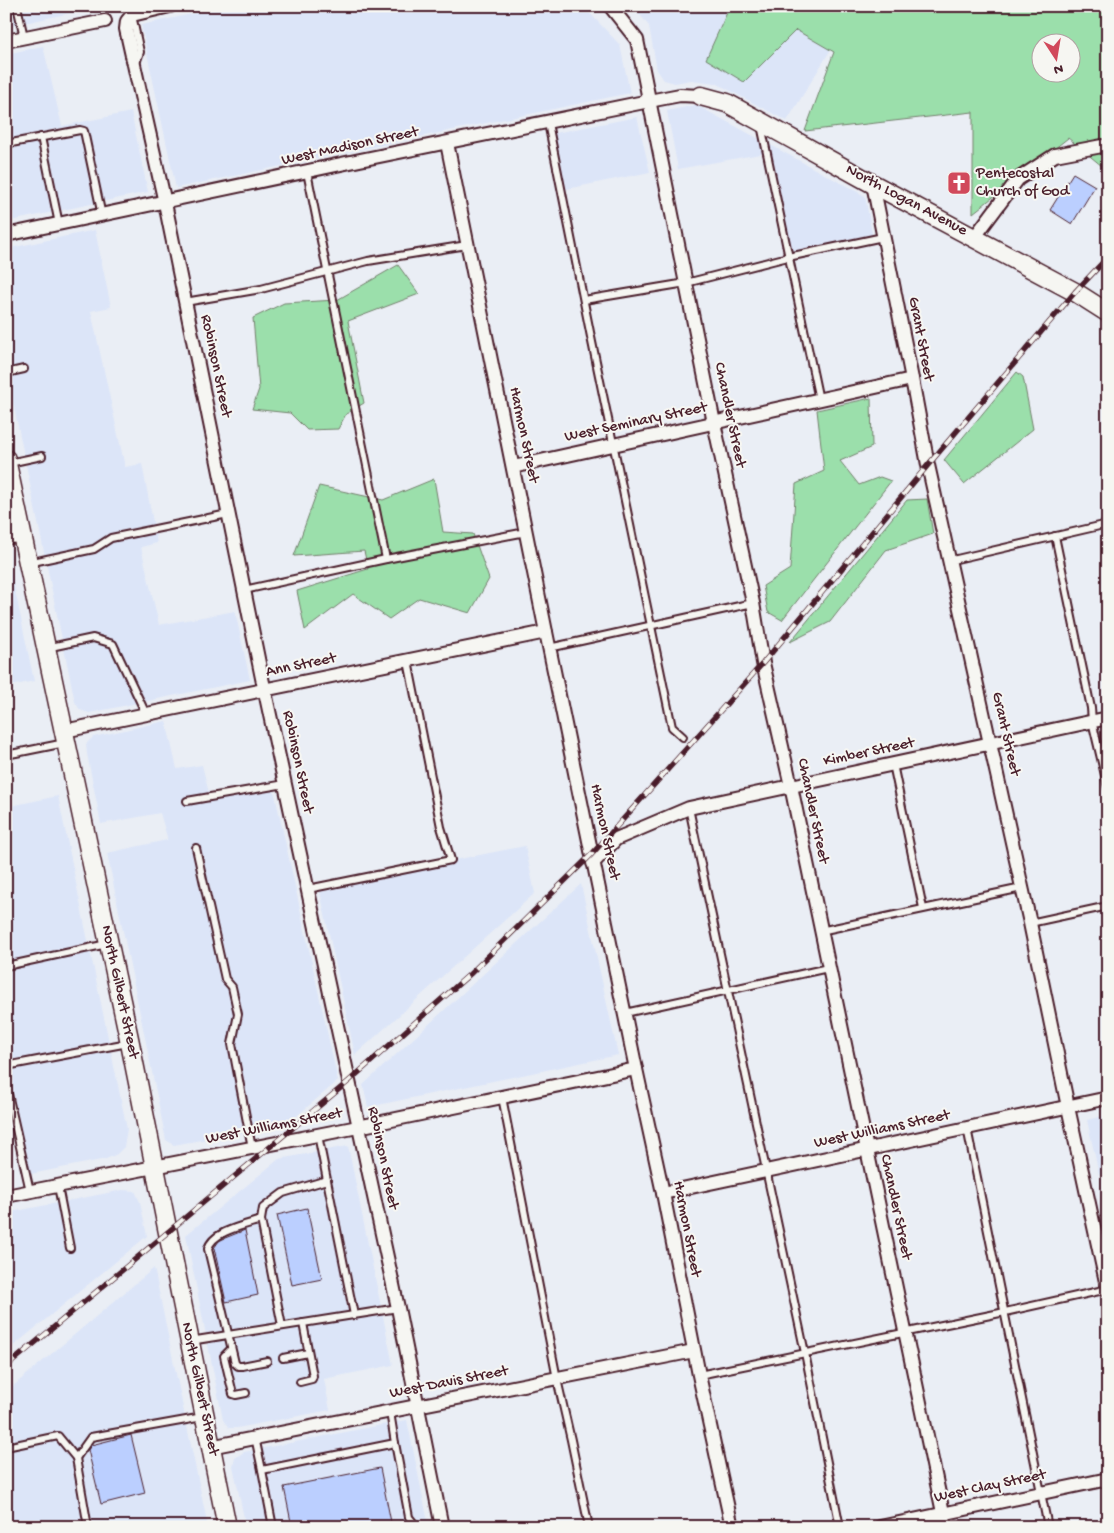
<svg xmlns="http://www.w3.org/2000/svg" width="1114" height="1533" viewBox="0 0 1114 1533" font-family="'Gochi Hand',sans-serif">
	<rect width="100%" height="100%" fill="#eaeef5"/>
	<filter id="ink" filterUnits="userSpaceOnUse"><feTurbulence type="fractalNoise" baseFrequency=".02" numOctaves="2"/><feDisplacementMap in="SourceGraphic" scale="10" xChannelSelector="R" yChannelSelector="G"/><feConvolveMatrix kernelMatrix="1 2 1 2 8 2 1 2 1" color-interpolation-filters="sRGB"/></filter>
	<g filter="url(#ink)">
		<g fill="#dce5f8">
			<polygon points="6,6 103,6 6,27"/>
			<polygon points="229,6 583,6 620,45 630,93 176,188 141,25"/>
			<polygon points="633,6 730,6 717,34 785,19 833,46 787,121 716,83 691,80 675,83 664,80 657,70 649,26"/>
			<polygon points="43,46 62,126 131,112 148,192 6,222 6,54"/>
			<polygon points="696,105 865,196 873,239 788,257 766,153 678,169 667,111"/>
			<polygon points="637,117 650,172 562,190 550,134"/>
			<polygon points="95,230 111,307 91,311 125,467 142,464 157,543 141,547 159,625 235,611 250,680 89,713 80,710 75,702 6,368 6,249"/>
			<polygon points="6,563 11,571 34,681 6,687"/>
			<polygon points="166,721 177,769 202,765 210,797 273,786 338,1081 287,1124 174,1145 166,1140 107,853 167,840 167,837 160,813 101,824 87,754 86,744 93,737"/>
			<polygon points="58,796 127,1129 124,1147 117,1154 106,1159 26,1175 6,1085 6,807"/>
			<polygon points="525,846 535,893 355,1055 319,887"/>
			<polygon points="581,884 618,1055 368,1107 363,1085"/>
			<polygon points="1108,1115 1108,1172 1099,1174 1087,1120"/>
			<polygon points="348,1146 393,1365 324,1379 330,1410 237,1428 229,1428 223,1420 186,1235 279,1159"/>
			<polygon points="123,1190 135,1191 140,1202 147,1236 6,1352 6,1213"/>
			<polygon points="154,1268 208,1527 6,1527 6,1392"/>
			<polygon points="407,1420 429,1527 246,1527 233,1466 235,1458 244,1452"/>
		</g>
		<g fill="#9bdfab" stroke="#727f6b" fill-rule="evenodd">
			<path d="M730,6h378v165l-40,-33 -95,75v-101l-168,19 29,-79 -38,-22 -52,52 -38,-23zM1042,42h30v30h-30z"/>
			<polygon points="398,265 419,294 348,321 364,403 346,414 338,429 307,430 290,413 252,409 259,389 253,318 284,303 337,300"/>
			<polygon points="1017,372 1023,377 1033,429 964,484 944,460"/>
			<polygon points="871,398 872,447 840,461 859,485 880,477 891,481 782,620 768,612 763,586 790,569 796,484 824,471 817,410"/>
			<polygon points="434,479 443,532 473,534 489,579 470,613 419,598 389,619 353,594 305,630 297,591 368,569 364,551 294,556 319,486 383,500"/>
			<polygon points="927,499 933,534 886,550 830,622 790,642 907,500"/>
		</g>
		<g fill="#bbcfff" stroke="#4a1f2b">
			<polygon points="1073,173 1095,186 1072,224 1050,210"/>
			<polygon points="307,1208 322,1279 292,1285 277,1215"/>
			<polygon points="245,1230 258,1295 226,1302 214,1248 219,1241 225,1238"/>
			<polygon points="131,1435 145,1493 101,1504 88,1450 91,1445"/>
			<polygon points="380,1468 392,1527 292,1527 284,1487"/>
		</g>
		<g fill="none" stroke-linecap="round" stroke-linejoin="round">
			<g stroke="#4a1f2b" stroke-width="10">
				<g id="lane">
					<polyline points="17,6 24,37"/>
					<polyline points="130,6 140,52 136,63"/>
					<polyline points="548,123 592,342 672,727 683,737"/>
					<polyline points="761,125 819,400"/>
					<polyline points="41,137 59,224"/>
					<polyline points="6,144 80,130 84,131 102,216"/>
					<polyline points="307,172 386,559"/>
					<polyline points="584,300 686,283 788,257 883,237"/>
					<polyline points="185,302 261,289 368,261 467,245"/>
					<polyline points="6,373 24,369"/>
					<polyline points="9,463 42,456"/>
					<polyline points="1055,536 1091,708 1092,721 1108,788"/>
					<polyline points="948,561 1108,524"/>
					<polyline points="28,563 94,549 111,538 228,514"/>
					<polyline points="244,590 386,559 526,532"/>
					<polyline points="46,648 93,638 113,644 146,714"/>
					<polyline points="549,648 753,603"/>
					<polyline points="6,755 65,743"/>
					<polyline points="893,764 923,908"/>
					<polyline points="187,801 285,784"/>
					<polyline points="689,808 805,1353 840,1527"/>
					<polyline points="196,848 225,979 232,987 238,1014 232,1044 252,1148"/>
					<polyline points="308,889 451,860 441,827 408,661"/>
					<polyline points="1030,923 1108,906"/>
					<polyline points="820,931 1022,888"/>
					<polyline points="6,966 107,944"/>
					<polyline points="625,1013 828,968"/>
					<polyline points="6,1066 128,1043"/>
					<polyline points="6,1085 30,1191"/>
					<polyline points="502,1097 557,1379 571,1440 589,1527"/>
					<polyline points="967,1128 1048,1527"/>
					<polyline points="318,1135 354,1315"/>
					<polyline points="58,1186 70,1248"/>
					<path d="M261,1220c-15,5 -49,11 -53,29l27,114 3,3h4l25,-5"/>
					<polyline points="282,1326 261,1220 263,1208 283,1193 327,1180"/>
					<polyline points="190,1341 398,1308"/>
					<polyline points="231,1349 224,1356 233,1394 236,1395 246,1393"/>
					<polyline points="283,1358 308,1353"/>
					<polyline points="699,1375 1005,1312 1108,1289"/>
					<polyline points="300,1382 312,1379 313,1376 303,1323"/>
					<polyline points="255,1437 262,1470 395,1443 390,1412"/>
					<polyline points="395,1443 409,1517 417,1527"/>
					<polyline points="6,1447 58,1436 76,1458 91,1437 203,1417"/>
					<polyline points="76,1458 88,1527"/>
					<polyline points="262,1470 273,1527"/>
				</g>
			</g>
			<g stroke="#4a1f2b" stroke-width="16">
				<g id="street">
					<polyline points="170,6 132,15 127,21 126,29 165,203 262,678 398,1308 442,1527"/>
					<polyline points="610,6 637,40 714,423 753,603 763,663 791,786 946,1527"/>
					<polyline points="6,41 105,21"/>
					<polyline points="447,143 546,632 636,1069 663,1193 699,1375 732,1527"/>
					<polyline points="873,184 912,379 928,465 1030,923 1068,1107 1108,1291"/>
					<polyline points="6,235 360,160 649,101 680,95 701,96"/>
					<polyline points="974,238 1018,179 1055,155 1102,146"/>
					<polyline points="513,467 912,379"/>
					<polyline points="6,538 21,535"/>
					<polyline points="64,731 546,632"/>
					<polyline points="593,863 616,839 689,808 1108,718"/>
					<polyline points="663,1193 1108,1098"/>
					<polyline points="6,1196 358,1127 636,1069"/>
					<polyline points="210,1447 694,1351"/>
					<polyline points="880,1527 1108,1479"/>
				</g>
			</g>
			<g stroke="#4a1f2b" stroke-width="21">
				<g id="secondary">
					<polyline points="701,96 727,103 873,184 1075,292 1108,313"/>
					<polyline points="6,459 130,1043 227,1527"/>
				</g>
			</g>
			<use href="#lane" stroke="#f6f6f2" stroke-width="6"/>
			<use href="#street" stroke="#f6f6f2" stroke-width="12"/>
			<use href="#secondary" stroke="#f6f6f2" stroke-width="18"/>
			<g stroke="#4a1f2b" stroke-width="5.5">
				<polyline id="rail" points="6,1367 349,1081 470,974 592,854 763,663 928,465 1075,292 1108,257"/>
			</g>
			<use href="#rail" stroke="#f6f6f2" stroke-width="4" stroke-dasharray="11" stroke-linecap="butt"/>
		</g>
	</g>
	<defs>
		<g id="church-square" transform="scale(1.25)"><rect x="-9" y="-9" width="18" height="18" rx="4" fill="#d1495b" stroke="#f6f6f2"/><path d="M-1.2-6h2.4v3.5h3.3v2.4h-3.3V6h-2.4V-.1h-3.3v-2.4h3.3Z" fill="#fff"/></g>
	</defs>
	<g fill-rule="evenodd">
		<use href="#church-square" x="959" y="183"/>
	</g>
	<g text-anchor="middle" dominant-baseline="central" stroke-width="4" stroke-linejoin="round" paint-order="stroke">
		<g font-size="16" fill="#4a1f2b" stroke="#f6f6f2">
			<text transform="translate(350 147) rotate(-12)">West Madison Street</text>
			<text transform="translate(906 201) rotate(28)">North Logan Avenue</text>
			<text transform="translate(920 339) rotate(79)">Grant Street</text>
			<text transform="translate(215 366) rotate(78)">Robinson Street</text>
			<text transform="translate(729 415) rotate(78)">Chandler Street</text>
			<text transform="translate(636 423) rotate(-12)">West Seminary Street</text>
			<text transform="translate(523 435) rotate(78)">Harmon Street</text>
			<text transform="translate(301 666) rotate(-12)">Ann Street</text>
			<text transform="translate(1005 734) rotate(77)">Grant Street</text>
			<text transform="translate(869 753) rotate(-12)">Kimber Street</text>
			<text transform="translate(297 762) rotate(78)">Robinson Street</text>
			<text transform="translate(812 811) rotate(78)">Chandler Street</text>
			<text transform="translate(604 832) rotate(78)">Harmon Street</text>
			<text transform="translate(119 992) rotate(78)">North Gilbert Street</text>
			<text transform="translate(274 1127) rotate(-11)">West Williams Street</text>
			<text transform="translate(882 1130) rotate(-12)">West Williams Street</text>
			<text transform="translate(382 1158) rotate(78)">Robinson Street</text>
			<text transform="translate(895 1207) rotate(78)">Chandler Street</text>
			<text transform="translate(686 1229) rotate(79)">Harmon Street</text>
			<text transform="translate(449 1383) rotate(-11)">West Davis Street</text>
			<text transform="translate(199 1389) rotate(78)">North Gilbert Street</text>
			<text transform="translate(990 1487) rotate(-12)">West Clay Street</text>
		</g>
		<g font-size="16" fill="#4a1f2b" stroke="#f6f6f2" text-anchor="start">
			<text x="976" y="174">Pentecostal<tspan x="976" dy="18">Church of God</tspan></text>
		</g>
	</g>
	<rect width="1114" height="1533" fill="none" stroke="#f6f6f2" stroke-width="25"/>
	<rect x="12" y="12" width="1089" height="1508" fill="none" stroke="#4a1f2b" stroke-width="2" filter="url(#ink)"/>
	<g transform="translate(1056 58) rotate(168)"><circle r="24" fill="#f6f6f2" stroke="#b1a0a2"/>
	<path d="M0-4L9 19L0 12L-9 19Z" fill="#d1495b"/>
	<text y="-8" font-size="14" font-weight="bold" text-anchor="middle" fill="#4a1f2b">N</text>
	</g>
</svg>
